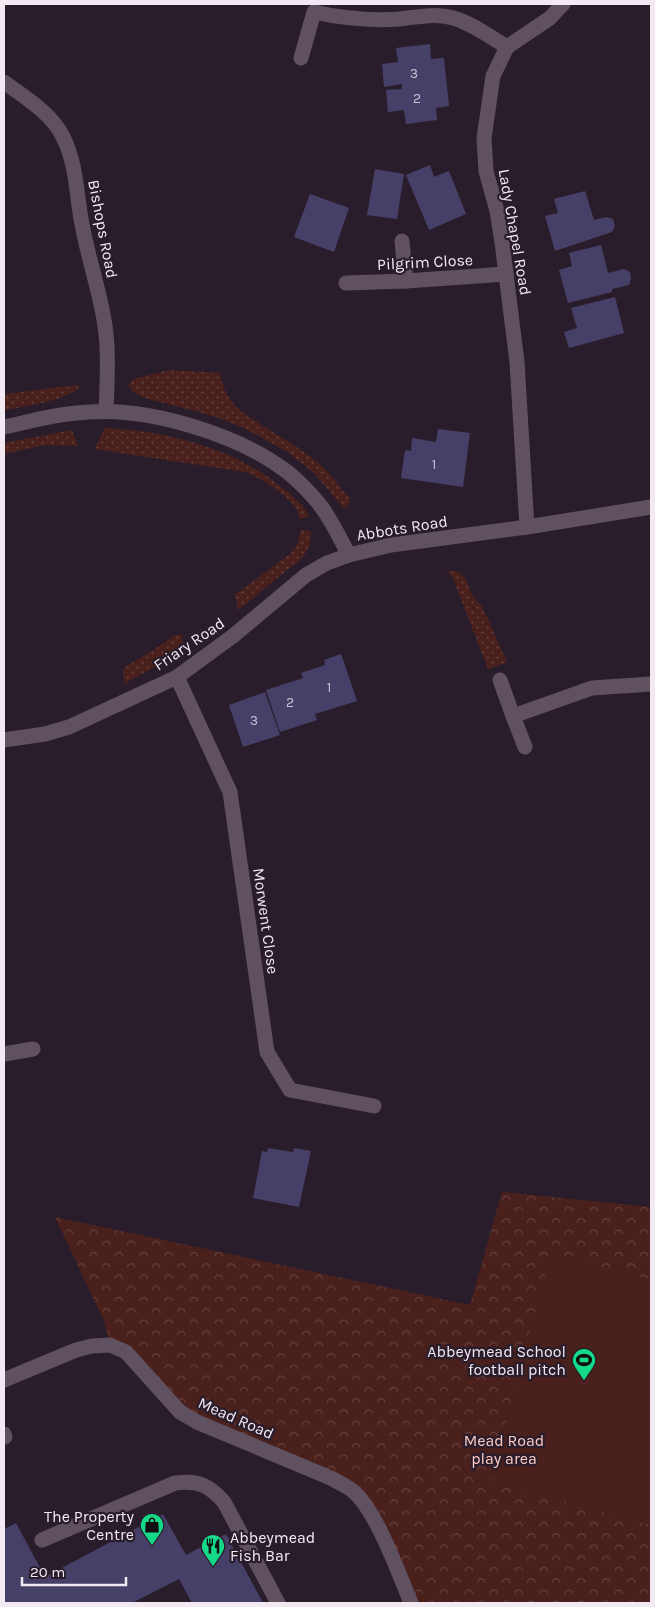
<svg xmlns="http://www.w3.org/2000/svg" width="655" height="1607" viewBox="0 0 655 1607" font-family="Karla,sans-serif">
	<defs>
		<pattern id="grass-dots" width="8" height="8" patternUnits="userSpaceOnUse" patternTransform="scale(1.25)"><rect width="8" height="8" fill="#49201c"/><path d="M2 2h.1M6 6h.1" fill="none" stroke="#64403d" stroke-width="1.8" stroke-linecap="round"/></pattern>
		<pattern id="park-crowns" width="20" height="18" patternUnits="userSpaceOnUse" patternTransform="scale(1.25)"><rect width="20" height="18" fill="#49201c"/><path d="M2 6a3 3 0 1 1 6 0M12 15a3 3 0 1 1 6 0" fill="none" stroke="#64403d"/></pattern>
	</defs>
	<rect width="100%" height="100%" fill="#2a1d2b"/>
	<g fill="url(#grass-dots)">
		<path d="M169,370l51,3c6,34 25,41 51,58 15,9 31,19 45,30 13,11 23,24 33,37l1,3 -3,6 -3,1 -3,-3 -27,-32 -12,-10 -16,-12 -40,-22 -21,-9 -26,-8 -51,-13c-8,-3 -15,-6 -20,-14l6,-6z"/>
		<path d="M76,385l4,2c-18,15 -53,19 -76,23v-16z"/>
		<path d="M105,428c61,3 126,19 175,58 11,9 22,17 29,30l-9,3c-1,-3 -2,-8 -4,-11 -7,-12 -38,-32 -51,-36l-151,-23z"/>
		<polygon points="72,430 78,446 45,445 4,454 4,443"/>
		<path d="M301,530l10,1c0,12 -2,19 -10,28l-63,51 -3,-15 56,-42 6,-8z"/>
		<polygon points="454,571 460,573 465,578 471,593 483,608 507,662 488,669 452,576 448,573 442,573"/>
		<polygon points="175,635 182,635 183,651 124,684 123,668 155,649"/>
	</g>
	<polygon fill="url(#park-crowns)" points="502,1192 651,1207 651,1603 411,1603 353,1491 197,1422 110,1345 104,1321 55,1217 470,1305"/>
	<polygon fill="#49201c" points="551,1254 651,1280 651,1525 490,1482"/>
	<g fill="#464069">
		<polygon points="430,44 431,59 444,58 449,106 436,108 437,120 406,124 404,110 388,112 386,90 402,89 402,84 384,87 382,64 398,62 396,48"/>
		<polygon points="430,165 434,177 449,171 466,214 429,230 406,175"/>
		<polygon points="375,169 404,174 397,219 367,215"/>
		<polygon points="585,191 594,220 607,217 613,219 615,226 612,232 555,251 545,216 558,213 554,199"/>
		<polygon points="310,194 349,208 334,252 294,237"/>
		<polygon points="601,245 608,273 624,269 630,272 631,279 629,285 612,289 612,292 568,303 559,270 572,266 569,253"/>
		<polygon points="615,297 624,333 569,348 564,332 577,328 571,308"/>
		<polygon points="438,429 470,433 463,487 401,478 405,450 411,451 412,438 436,442"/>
		<polygon points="341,654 357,701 315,714 317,720 280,732 266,690 303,678 301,673 325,665 324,660"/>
		<polygon points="265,692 280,735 243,747 229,705"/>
		<polygon points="268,1148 293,1152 294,1148 311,1151 299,1207 253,1198 262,1151 267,1152"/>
		<polygon points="163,1514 186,1555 226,1534 263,1603 192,1603 179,1579 132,1603 4,1603 4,1529 16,1523 45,1577"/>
	</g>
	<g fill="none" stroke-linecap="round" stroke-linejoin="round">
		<g stroke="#605161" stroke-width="15">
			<path d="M301,58l13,-46c27,6 56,9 85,7 17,-2 36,-6 54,-1 19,5 37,19 54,29"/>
			<path d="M4,82c20,15 46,30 58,53 15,28 14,59 20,89 7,40 23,81 25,122 1,22 0,44 -1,65"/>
			<polyline points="402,241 406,281"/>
			<polyline points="346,283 406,281 506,274"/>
			<path d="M4,427c28,-6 57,-14 86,-15 60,-4 147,22 196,59 11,8 21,19 30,29 14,16 23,37 33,55l42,-10 136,-18 124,-20"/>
			<polyline points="527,527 517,362 502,242 497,211 486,171 484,138 493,76 507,47 550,18 563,4"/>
			<polyline points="177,677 230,792 267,1052 290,1090 374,1106"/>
			<polyline points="500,680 513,716 592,688 651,684"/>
			<polyline points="513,716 525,747"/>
			<polyline points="4,740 45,734 69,727 177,677 233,636 306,575 327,563 349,555"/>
			<polyline points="4,1054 33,1049"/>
			<path d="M4,1380l72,-30 16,-4 18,-1 16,7 54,60 17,10 136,57c6,4 14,7 20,12 23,19 46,83 58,112"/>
			<polyline points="4,1434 5,1437"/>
			<path d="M42,1540l133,-57c23,-3 34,2 49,19l54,101"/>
		</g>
	</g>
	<defs>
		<g id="stadium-pin" transform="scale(1.25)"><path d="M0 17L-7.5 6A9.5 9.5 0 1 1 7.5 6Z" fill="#13d989" stroke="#2a1d2b"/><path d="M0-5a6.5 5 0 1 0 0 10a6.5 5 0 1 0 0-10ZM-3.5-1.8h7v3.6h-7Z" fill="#111"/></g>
		<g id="shop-pin" transform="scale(1.25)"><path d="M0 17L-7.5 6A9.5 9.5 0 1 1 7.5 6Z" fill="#13d989" stroke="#2a1d2b"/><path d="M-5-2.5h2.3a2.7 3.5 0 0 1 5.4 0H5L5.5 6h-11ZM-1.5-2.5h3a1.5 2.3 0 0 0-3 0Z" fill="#111"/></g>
		<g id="restaurant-pin" transform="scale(1.25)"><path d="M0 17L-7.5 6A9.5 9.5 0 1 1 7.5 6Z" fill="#13d989" stroke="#2a1d2b"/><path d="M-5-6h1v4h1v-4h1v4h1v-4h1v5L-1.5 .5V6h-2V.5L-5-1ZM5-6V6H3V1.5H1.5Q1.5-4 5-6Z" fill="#111"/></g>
	</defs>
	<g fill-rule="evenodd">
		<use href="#stadium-pin" x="584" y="1360"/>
		<use href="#shop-pin" x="152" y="1525"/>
		<use href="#restaurant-pin" x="213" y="1546"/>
	</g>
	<g text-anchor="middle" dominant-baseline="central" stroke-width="4.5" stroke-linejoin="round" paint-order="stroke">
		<g font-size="14" fill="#c7bfd0">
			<text x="414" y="73">3</text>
			<text x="417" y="98">2</text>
			<text x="434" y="464">1</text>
			<text x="329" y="687">1</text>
			<text x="290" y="702">2</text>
			<text x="254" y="720">3</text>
		</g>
		<g font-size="16" fill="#f2e9f3" stroke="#2a1d2b">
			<text transform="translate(103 229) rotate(79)">Bishops Road</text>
			<text transform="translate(515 232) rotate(80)">Lady Chapel Road</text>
			<text transform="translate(425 262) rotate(-3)">Pilgrim Close</text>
			<text transform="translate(402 528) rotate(-9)">Abbots Road</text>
			<text transform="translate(189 644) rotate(-34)">Friary Road</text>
			<text transform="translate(266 921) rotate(82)">Morwent Close</text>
			<text transform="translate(236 1418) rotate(24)">Mead Road</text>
		</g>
		<g font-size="16" fill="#f2e9f3" stroke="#2a1d2b" text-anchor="end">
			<text x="566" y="1351">Abbeymead School<tspan x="566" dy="18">football pitch</tspan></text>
			<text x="134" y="1516">The Property<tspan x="134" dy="18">Centre</tspan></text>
			<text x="230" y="1537" text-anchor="start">Abbeymead<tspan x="230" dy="18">Fish Bar</tspan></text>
		</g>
		<g font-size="16" fill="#fcc9c1" stroke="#2a1d2b">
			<text x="504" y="1440">Mead Road<tspan x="504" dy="18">play area</tspan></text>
		</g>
	</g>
	<rect width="655" height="1607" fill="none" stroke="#f2e9f3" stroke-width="10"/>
	<path d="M22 1577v8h104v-8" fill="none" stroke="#f2e9f3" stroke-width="2.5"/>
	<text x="30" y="1577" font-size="15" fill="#f2e9f3" stroke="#2a1d2b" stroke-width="4" paint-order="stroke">20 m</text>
</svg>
